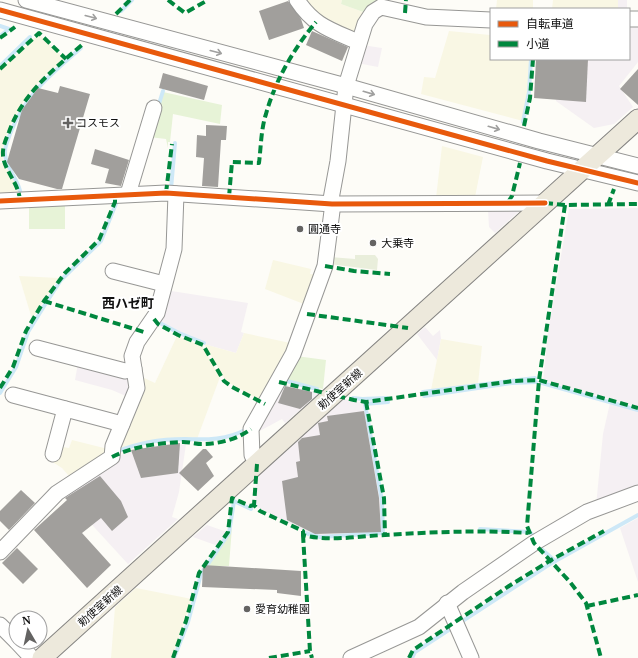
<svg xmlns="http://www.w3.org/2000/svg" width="638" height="658" viewBox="0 0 638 658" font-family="'PT Serif','Noto Sans JP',serif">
	<rect width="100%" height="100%" fill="#fdfcf7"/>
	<g fill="#f5f0f3">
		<rect x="618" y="0" width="9" height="9"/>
		<polygon points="629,21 638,22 638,62 619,86 633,107 614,124 594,128 556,101 560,59 629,59"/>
		<polygon points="362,45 382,48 378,67 357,63"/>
		<polygon points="524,207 495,233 489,227 488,210"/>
		<polygon points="638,208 638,407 543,381 548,332 569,209"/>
		<polygon points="165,290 248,303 241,332 244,333 236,353 204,344 204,342 190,337 160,321"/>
		<polygon points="425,327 433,336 440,330 441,339 437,360 417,334"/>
		<polygon points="78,363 132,377 128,397 112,390 75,380"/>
		<polygon points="282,384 319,393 285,423 282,419 256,433"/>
		<polygon points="344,399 364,403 381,500 382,533 314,536 257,507 255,503 257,478"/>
		<polygon points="610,403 638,410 638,488 596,506 603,434"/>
		<polygon points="186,444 179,492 172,517 178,519 128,564 62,492 123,454 143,448"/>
		<polygon points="638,518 638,582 620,528"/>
		<polygon points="207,525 227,532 218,546 193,537"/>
	</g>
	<g fill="#f9f7e4">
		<polygon points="299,0 342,0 341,4 366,13 356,37 344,35"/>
		<polygon points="497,0 533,0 533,9 496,9"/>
		<polygon points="553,0 618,0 618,9 552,9"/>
		<polygon points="491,28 491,59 530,59 528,92 523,121 421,94 424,77 435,78 449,31 490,35"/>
		<polygon points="40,35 65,59 43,77 24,100 10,126 2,151 3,161 0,161 0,70 33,39"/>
		<polygon points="442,146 483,157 475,197 436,198"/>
		<polygon points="0,163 4,163 12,176 19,192 19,196 0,196"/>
		<polygon points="273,260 311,269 310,274 321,275 309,306 265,289"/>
		<polygon points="19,276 59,278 32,319"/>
		<polygon points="244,333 295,344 264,403 226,381 204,344 236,353"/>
		<polygon points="177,336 202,346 220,377 197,439 155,440 116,452 140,376 155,383"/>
		<polygon points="441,339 482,346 478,384 431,390"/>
		<polygon points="72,440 108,449 108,452 69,476 62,468 51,461 59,449 63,447 69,448"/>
		<polygon points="136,588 192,599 172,658 111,658 115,607"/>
	</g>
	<g fill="#e7f3d7">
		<polygon points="342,0 376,0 376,4 366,13 341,4"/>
		<polygon points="163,92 222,105 220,124 173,114 170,142 168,142 168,148 166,139 149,137"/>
		<polygon points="65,205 65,229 29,229 29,207"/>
		<polygon points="296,356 326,360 323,389 284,380"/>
		<polygon points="232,527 229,566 208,566 230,534"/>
	</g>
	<polygon fill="#e9eedb" points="355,255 375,255 378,259 377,270 329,264 330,257 355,259"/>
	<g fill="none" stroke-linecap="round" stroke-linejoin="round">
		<g stroke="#cde8f7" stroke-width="4">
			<polyline points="121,11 132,0"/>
			<polyline points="0,26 9,29"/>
			<polyline points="0,36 9,29"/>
			<polyline points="0,66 30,37"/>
			<polyline points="158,107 163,91"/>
			<polyline points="523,122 529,92 531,59"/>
			<polyline points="171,189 175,143"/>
			<path d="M21,196c-1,-16 -15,-26 -16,-42 -1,-6 3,-14 5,-20 14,-38 42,-61 71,-86"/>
			<polyline points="156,321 179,333 204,343"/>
			<polyline points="283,380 317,389"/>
			<polyline points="542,383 638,410"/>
			<polyline points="423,392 535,378"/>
			<polyline points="0,393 16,367 28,332 46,303 61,280 101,241 117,201"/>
			<polyline points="424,396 512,383 536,382"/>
			<polyline points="353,398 362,399 387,398"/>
			<path d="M116,452c21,-9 46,-13 69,-13 22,1 42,1 62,-10"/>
			<polyline points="480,529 530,532 535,538 537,545 555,561"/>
			<polyline points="305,533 320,537 383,533 382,501 365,404 388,402"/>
			<polyline points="174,658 188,622 201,574 229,533 234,501 251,509"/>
			<polyline points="412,658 415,652 550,564 638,515"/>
		</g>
	</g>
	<g fill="#a19f9c">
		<polygon points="288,1 301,19 304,28 269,40 259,11"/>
		<polygon points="312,31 348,47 342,61 306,45"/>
		<polygon points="536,59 588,59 586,102 534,98"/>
		<polygon points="638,69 638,105 620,89"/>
		<polygon points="163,73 208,86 204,100 159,88"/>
		<polygon points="60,86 90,94 62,189 57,189 19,179 7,162 22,110 38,88 58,93"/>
		<polygon points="206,125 227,126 226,140 221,140 218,187 202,186 204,158 196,157 197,135 206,136"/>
		<polygon points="95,149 129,160 121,186 105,183 109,169 91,164"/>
		<polygon points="285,386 312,392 312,399 300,409 278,403"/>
		<polygon points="364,411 379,498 381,532 315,534 287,520 282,481 298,477 296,462 300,461 298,442 302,438 320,435 318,423 328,421 327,416"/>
		<polygon points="180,443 178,473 141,478 131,450"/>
		<polygon points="203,449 206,449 213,457 206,463 214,476 198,491 179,473"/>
		<polygon points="100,476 121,501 128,517 112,531 101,518 82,533 111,565 87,588 34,530 67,500 65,498"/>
		<polygon points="21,490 35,503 9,530 0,521 0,511"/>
		<polygon points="17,548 38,569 23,584 2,563"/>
		<polygon points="203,565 301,571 301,596 277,593 277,590 202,587"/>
	</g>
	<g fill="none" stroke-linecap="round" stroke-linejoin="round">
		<g stroke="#979795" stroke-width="17">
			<g id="minor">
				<polyline points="26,0 346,86 539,141 638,166"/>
				<path d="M297,0c17,26 34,30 61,42"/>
				<polyline points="0,10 547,161 638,183"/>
				<polyline points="629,19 638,19"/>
				<polyline points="128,194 154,108"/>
				<polyline points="0,201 166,193 332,204 545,203"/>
				<polyline points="113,271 164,284"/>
				<polyline points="37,348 125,371 134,369"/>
				<polyline points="13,395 122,424"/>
				<polyline points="53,454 65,409"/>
				<polyline points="257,464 252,455 251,429 293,354 325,266 332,211 331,199 338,161 346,86 365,24 373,12 381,7 426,17 491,20"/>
				<polyline points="0,552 57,493 112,457 113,446 137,388 132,356 137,342 157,313 174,249 176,194"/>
				<polyline points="447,603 471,658"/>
				<polyline points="0,625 16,641"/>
				<polyline points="17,642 32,658"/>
				<polyline points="351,658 419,627 463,592 534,543 587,512 638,493"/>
			</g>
		</g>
		<g stroke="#858482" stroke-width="21">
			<polyline id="major" points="42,658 638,119"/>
		</g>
		<use href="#minor" stroke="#fffffe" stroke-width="15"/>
		<use href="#major" stroke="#ede9dc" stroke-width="19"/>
		<g stroke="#00873e" stroke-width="4" stroke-dasharray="8 4" stroke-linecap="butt">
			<polyline points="168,0 185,13 208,0"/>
			<polyline points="405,13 406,0"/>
			<polyline points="116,14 130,0"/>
			<polyline points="0,38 15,27"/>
			<polyline points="0,69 39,33 66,59"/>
			<polyline points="524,126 530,98 533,59"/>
			<polyline points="166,193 172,144"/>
			<path d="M229,197l3,-35 27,1c2,-16 2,-34 7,-49 9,-33 28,-66 50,-92"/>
			<path d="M20,201c-1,-18 -15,-29 -17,-45 -1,-8 3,-17 6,-24 14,-39 44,-62 74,-88"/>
			<polyline points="508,202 512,196 520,163"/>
			<polyline points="545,203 565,205 638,204"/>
			<polyline points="565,205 539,380 527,526 534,543 570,582 586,603 601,658"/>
			<polyline points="608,205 614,189"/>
			<polyline points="325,266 354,271 390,274"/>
			<polyline points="44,301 144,332"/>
			<polyline points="307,314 408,328"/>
			<polyline points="154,319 158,324 178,335 203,345 224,381 232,387 265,404"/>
			<polyline points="279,382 354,400 366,402 513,381 539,380 638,408"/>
			<polyline points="0,388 13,367 26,331 44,301 65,273 99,240 115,202 115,195"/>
			<polyline points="366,402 384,498 385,535"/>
			<path d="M112,457c22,-11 46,-14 71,-15 7,0 13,2 19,2 17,0 36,-5 49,-15"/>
			<path d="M257,464l-3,41 6,6 43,20v4c27,7 55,1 82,0 48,-3 95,-5 143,-2"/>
			<polyline points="303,535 310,651 312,658"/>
			<polyline points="587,606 638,595"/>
			<polyline points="173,658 186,621 199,573 228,532 232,498 250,506 254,505"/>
			<polyline points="269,658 310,651"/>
			<polyline points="409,658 413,650 509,586 551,560 604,531"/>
		</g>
		<g stroke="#fff" stroke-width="8">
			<g id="cycleway">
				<polyline points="0,10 547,161 638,183"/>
				<polyline points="0,201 166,193 332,204 545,203"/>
			</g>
		</g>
		<use href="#cycleway" stroke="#e8590c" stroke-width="5"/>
	</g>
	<defs><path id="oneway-shaft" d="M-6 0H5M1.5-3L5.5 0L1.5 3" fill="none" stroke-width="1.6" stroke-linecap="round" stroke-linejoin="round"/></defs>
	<g stroke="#a0a09f">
		<use href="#oneway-shaft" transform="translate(91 17) rotate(15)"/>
		<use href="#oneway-shaft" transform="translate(216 52) rotate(15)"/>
		<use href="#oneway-shaft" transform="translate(369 93) rotate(16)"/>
		<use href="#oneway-shaft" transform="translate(494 128) rotate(16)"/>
	</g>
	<g fill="#646362" stroke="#fff" stroke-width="1.5">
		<path d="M66 117h4v4h4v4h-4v4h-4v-4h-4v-4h4z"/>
		<circle cx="300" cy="229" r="4"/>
		<circle cx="373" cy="243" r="4"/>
		<circle cx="247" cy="609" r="4"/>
	</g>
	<g text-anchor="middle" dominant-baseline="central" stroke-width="4" stroke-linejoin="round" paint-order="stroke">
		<g font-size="11" fill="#111" stroke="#fff" text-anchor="start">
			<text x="76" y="123">コスモス</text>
			<text x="308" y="229">圓通寺</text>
			<text x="381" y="243">大乗寺</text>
			<text x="255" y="609">愛育幼稚園</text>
		</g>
		<g font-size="11" fill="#111" stroke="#fff">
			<text transform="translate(340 389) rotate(-42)">勅使室新線</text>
			<text transform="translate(100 606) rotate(-42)">勅使室新線</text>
		</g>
		<g font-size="13" font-weight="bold" fill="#111" stroke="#fff">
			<text x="128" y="303">西ハゼ町</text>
		</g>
	</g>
	<rect x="490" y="8" width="140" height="52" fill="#ffffff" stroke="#a0a0a0"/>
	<rect x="498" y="21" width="20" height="6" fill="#e8590c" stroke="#a0a0a0"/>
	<text x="526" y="28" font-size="12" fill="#111111">自転車道</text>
	<rect x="498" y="41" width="20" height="6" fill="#00873e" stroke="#a0a0a0"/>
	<text x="526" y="48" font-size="12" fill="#111111">小道</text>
	<g transform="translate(28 630) rotate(351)"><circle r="19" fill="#ffffff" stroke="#a0a0a0"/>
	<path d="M0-3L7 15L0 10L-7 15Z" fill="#646362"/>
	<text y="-6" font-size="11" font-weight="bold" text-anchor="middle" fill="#111111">N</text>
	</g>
</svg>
